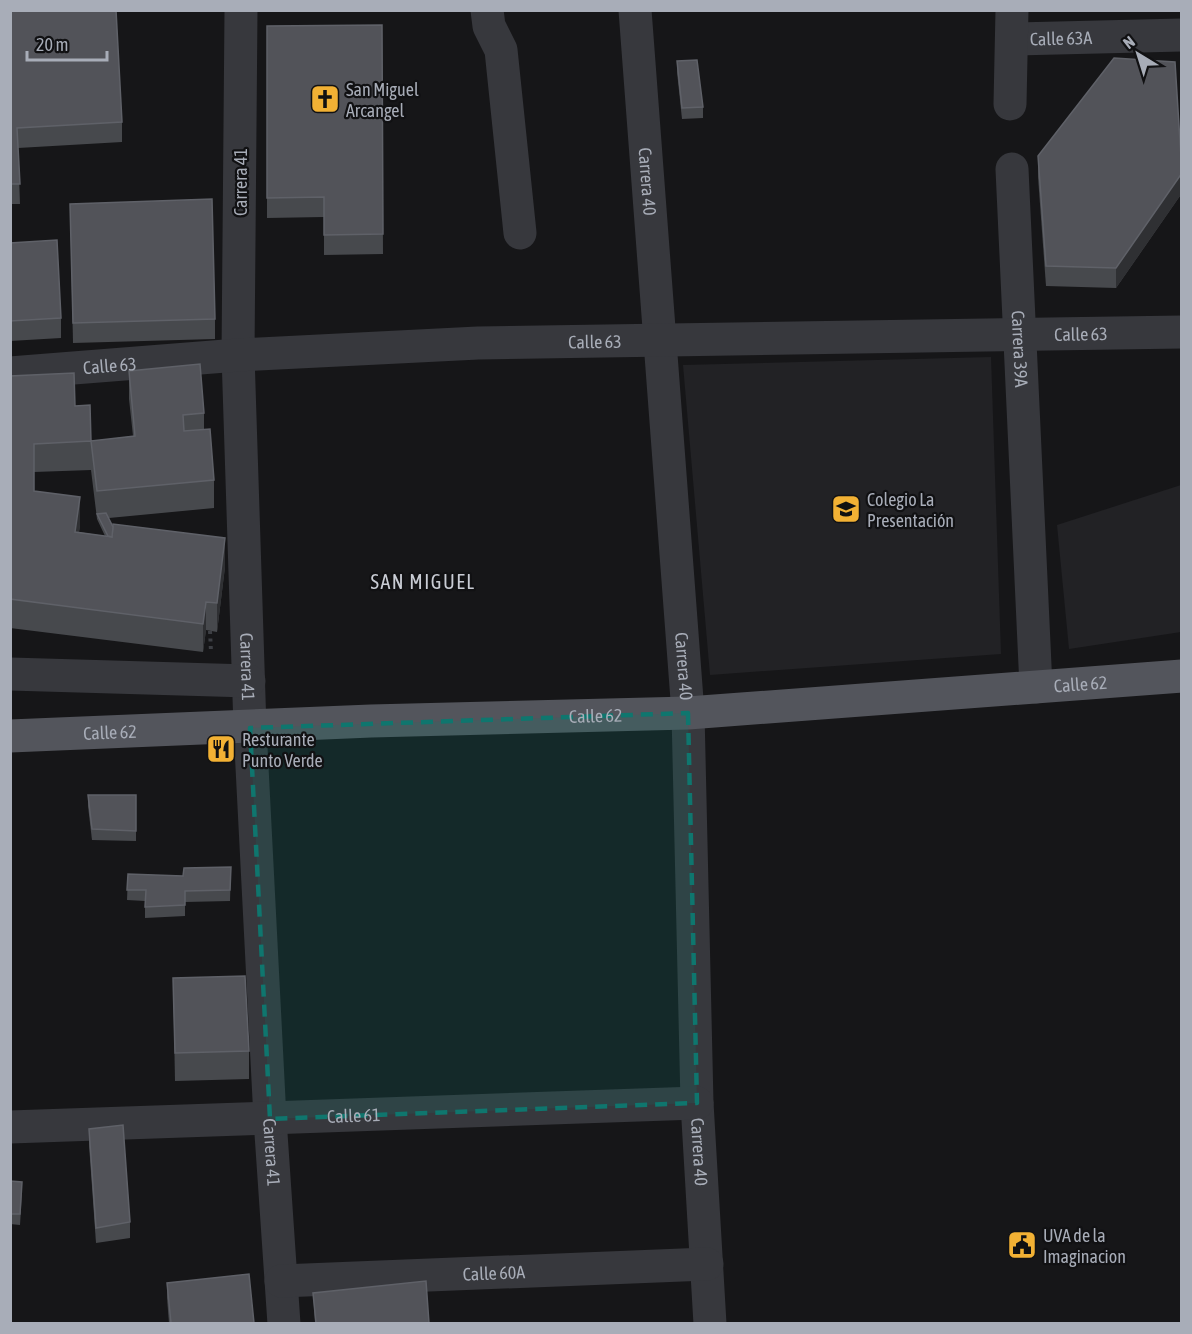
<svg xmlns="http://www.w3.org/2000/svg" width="1192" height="1334" viewBox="0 0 1192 1334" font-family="'Asap Condensed',sans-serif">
	<rect width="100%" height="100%" fill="#161618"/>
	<g fill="#222225">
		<polygon points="991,357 1001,654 710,675 683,365"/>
		<polygon points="1181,485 1181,632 1069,649 1057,525"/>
	</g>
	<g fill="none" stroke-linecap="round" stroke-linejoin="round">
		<polyline stroke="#3d3f44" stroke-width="4" stroke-dasharray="3 4.5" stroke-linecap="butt" points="210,631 211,652"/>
		<g stroke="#37383d" stroke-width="33">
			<path id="s1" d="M241,10l-3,345 12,373 20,391 14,205"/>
			<polyline points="487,10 489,26 501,50 520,233"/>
			<path id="s2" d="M635,10l53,703 9,390 13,221"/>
			<path id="s3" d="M1013,39l169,-4"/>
			<polyline points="1010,104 1012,10"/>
			<path id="s4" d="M1012,169l24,518"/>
			<path id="s5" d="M10,373l228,-18 240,-12 704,-11"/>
			<polyline points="10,674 249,681"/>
			<path id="s6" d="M10,1127l687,-24"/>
			<path id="s7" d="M281,1281l426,-17"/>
		</g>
		<path stroke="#53555c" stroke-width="33" id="s8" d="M10,736l361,-15 317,-8 494,-37"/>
	</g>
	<g fill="#47494d" fill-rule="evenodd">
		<polygon points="10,10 122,122 122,142 18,148 20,204 10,204"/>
		<polygon points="382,25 383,254 324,255 324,217 267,218 267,26"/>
		<polygon points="677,61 703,107 703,118 682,119 677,72"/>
		<polygon points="1038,156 1182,171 1182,193 1116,288 1046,286 1038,177"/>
		<polygon points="70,204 215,319 215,339 73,343"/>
		<polygon points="10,243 61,318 61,338 10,341"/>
		<path d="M129,371l75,42v16l10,51v28l-105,10 4,9 112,40 -8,65 -11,-2 -3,22 -193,-24v-252l65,30 16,35 42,-5 -4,-37zM91,470l6,49 8,17 -26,-4 1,-7 -46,-34v-19z"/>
		<polygon points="88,795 136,795 136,841 92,840 88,806"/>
		<polygon points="231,867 230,901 185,902 185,916 145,918 145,901 127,900 128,874 183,876"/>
		<polygon points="173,978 249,1051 249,1079 175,1081"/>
		<polygon points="89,1129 130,1222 130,1238 96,1243 89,1145"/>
		<polygon points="10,1181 22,1192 20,1225 10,1224"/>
		<polygon points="167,1283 254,1323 169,1323 167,1298"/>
		<polygon points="313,1293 429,1323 315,1323"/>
	</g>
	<g fill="#2f3033">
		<polygon points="1182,173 1182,193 1116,288 1116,268"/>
		<polygon points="80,497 80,525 75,560 75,532"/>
		<polygon points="225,538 225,567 217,632 217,603"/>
		<polygon points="206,602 206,630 203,652 203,624"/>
	</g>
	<g fill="#525359" stroke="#5f6168" stroke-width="1.5">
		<polygon points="10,10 116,10 122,122 17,128 20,184 10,184"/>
		<polygon points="382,25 383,234 324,235 324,197 267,198 267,26"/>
		<polygon points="1114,58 1175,62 1182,173 1116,268 1046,266 1038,156"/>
		<polygon points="697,60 703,107 682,108 677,61"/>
		<polygon points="212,199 215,319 73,323 70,204"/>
		<polygon points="57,240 61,318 10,321 10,243"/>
		<polygon points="200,364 204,413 183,415 184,431 210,429 214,480 97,491 91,441 34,444 34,491 80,497 75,532 112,537 113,524 225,538 217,603 206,602 203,624 10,599 10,376 74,373 75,406 90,405 91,441 135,436 129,371"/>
		<polygon points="106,513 113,527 112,537 108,536 97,514"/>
		<polygon points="88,795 136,795 136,831 92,829"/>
		<polygon points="231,867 230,890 185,891 185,905 145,907 146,890 127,890 128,874 183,876 184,868"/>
		<polygon points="245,976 249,1051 175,1053 173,978"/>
		<polygon points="123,1125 130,1222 96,1228 89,1129"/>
		<polygon points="10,1181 22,1182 20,1214 10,1214"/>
		<polygon points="249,1274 254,1323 171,1323 167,1283"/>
		<polygon points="426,1281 429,1323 316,1323 313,1293"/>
	</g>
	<path fill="#0f766e" fill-opacity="0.2" stroke="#0f766e" stroke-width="4.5" stroke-dasharray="12 8" stroke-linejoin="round" d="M688,713l9,390 -427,16 -20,-391z"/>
	<defs>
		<g id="church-square" transform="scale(1.5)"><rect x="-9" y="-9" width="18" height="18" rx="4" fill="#f2b134" stroke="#111113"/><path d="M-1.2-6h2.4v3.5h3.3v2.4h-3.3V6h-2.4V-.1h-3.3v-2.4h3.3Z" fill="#111"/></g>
		<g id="school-square" transform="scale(1.5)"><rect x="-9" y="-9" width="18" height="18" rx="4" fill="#f2b134" stroke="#111113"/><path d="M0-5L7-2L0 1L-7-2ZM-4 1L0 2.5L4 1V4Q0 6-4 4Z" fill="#111"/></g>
		<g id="restaurant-square" transform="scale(1.5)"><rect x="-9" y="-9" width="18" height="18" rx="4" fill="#f2b134" stroke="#111113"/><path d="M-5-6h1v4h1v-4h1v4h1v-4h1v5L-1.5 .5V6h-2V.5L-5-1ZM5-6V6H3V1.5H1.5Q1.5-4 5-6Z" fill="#111"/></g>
		<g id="civic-square" transform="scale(1.5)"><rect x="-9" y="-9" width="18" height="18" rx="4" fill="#f2b134" stroke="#111113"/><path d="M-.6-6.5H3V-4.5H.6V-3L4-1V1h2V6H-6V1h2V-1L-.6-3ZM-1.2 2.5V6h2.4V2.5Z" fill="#111"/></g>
	</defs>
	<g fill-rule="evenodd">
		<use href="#church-square" x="325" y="99"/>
		<use href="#school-square" x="846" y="509"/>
		<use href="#restaurant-square" x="221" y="749"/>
		<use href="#civic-square" x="1022" y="1245"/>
	</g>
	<g text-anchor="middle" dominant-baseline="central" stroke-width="4.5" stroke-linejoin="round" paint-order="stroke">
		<g font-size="18" fill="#a8adb8" stroke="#111113">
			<text stroke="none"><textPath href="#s3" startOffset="48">Calle 63A</textPath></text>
			<text transform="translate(240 182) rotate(-90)">Carrera 41</text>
			<text stroke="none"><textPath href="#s2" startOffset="172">Carrera 40</textPath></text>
			<text stroke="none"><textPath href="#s5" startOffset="1072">Calle 63</textPath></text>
			<text stroke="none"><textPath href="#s5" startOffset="586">Calle 63</textPath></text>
			<text stroke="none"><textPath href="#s4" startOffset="180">Carrera 39A</textPath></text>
			<text stroke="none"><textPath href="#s5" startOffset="100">Calle 63</textPath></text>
			<text stroke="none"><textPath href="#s2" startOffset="658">Carrera 40</textPath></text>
			<text stroke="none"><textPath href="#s1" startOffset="657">Carrera 41</textPath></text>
			<text stroke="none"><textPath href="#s8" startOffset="1072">Calle 62</textPath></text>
			<text stroke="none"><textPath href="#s8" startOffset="586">Calle 62</textPath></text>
			<text stroke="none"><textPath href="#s8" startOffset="100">Calle 62</textPath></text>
			<text stroke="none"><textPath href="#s6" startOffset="344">Calle 61</textPath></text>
			<text stroke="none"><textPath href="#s2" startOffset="1144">Carrera 40</textPath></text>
			<text stroke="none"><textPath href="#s1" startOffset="1143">Carrera 41</textPath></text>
			<text stroke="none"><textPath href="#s7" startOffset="213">Calle 60A</textPath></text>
		</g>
		<g font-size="18" fill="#a8adb8" stroke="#111113" text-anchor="start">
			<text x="346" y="89">San Miguel<tspan x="346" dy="21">Arcangel</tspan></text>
			<text x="867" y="499">Colegio La<tspan x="867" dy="21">Presentación</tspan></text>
			<text x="242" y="739">Resturante<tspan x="242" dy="21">Punto Verde</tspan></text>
			<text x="1043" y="1235">UVA de la<tspan x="1043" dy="21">Imaginacion</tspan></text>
		</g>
		<g font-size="20" letter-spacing="1.5" fill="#c9ccd4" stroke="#111113">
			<text x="423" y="581">SAN MIGUEL</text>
		</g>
	</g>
	<rect width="1192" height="1334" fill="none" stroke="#a8adb8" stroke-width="24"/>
	<g transform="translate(1138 54) rotate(322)" stroke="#111113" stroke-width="4.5" paint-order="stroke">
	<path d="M0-4.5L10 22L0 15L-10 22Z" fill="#a8adb8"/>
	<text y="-9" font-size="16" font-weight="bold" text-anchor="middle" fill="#a8adb8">N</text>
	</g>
	<path d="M27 51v9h80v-9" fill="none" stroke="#a8adb8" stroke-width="3"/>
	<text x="36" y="51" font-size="18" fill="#a8adb8" stroke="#111113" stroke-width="4.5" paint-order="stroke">20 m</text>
</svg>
